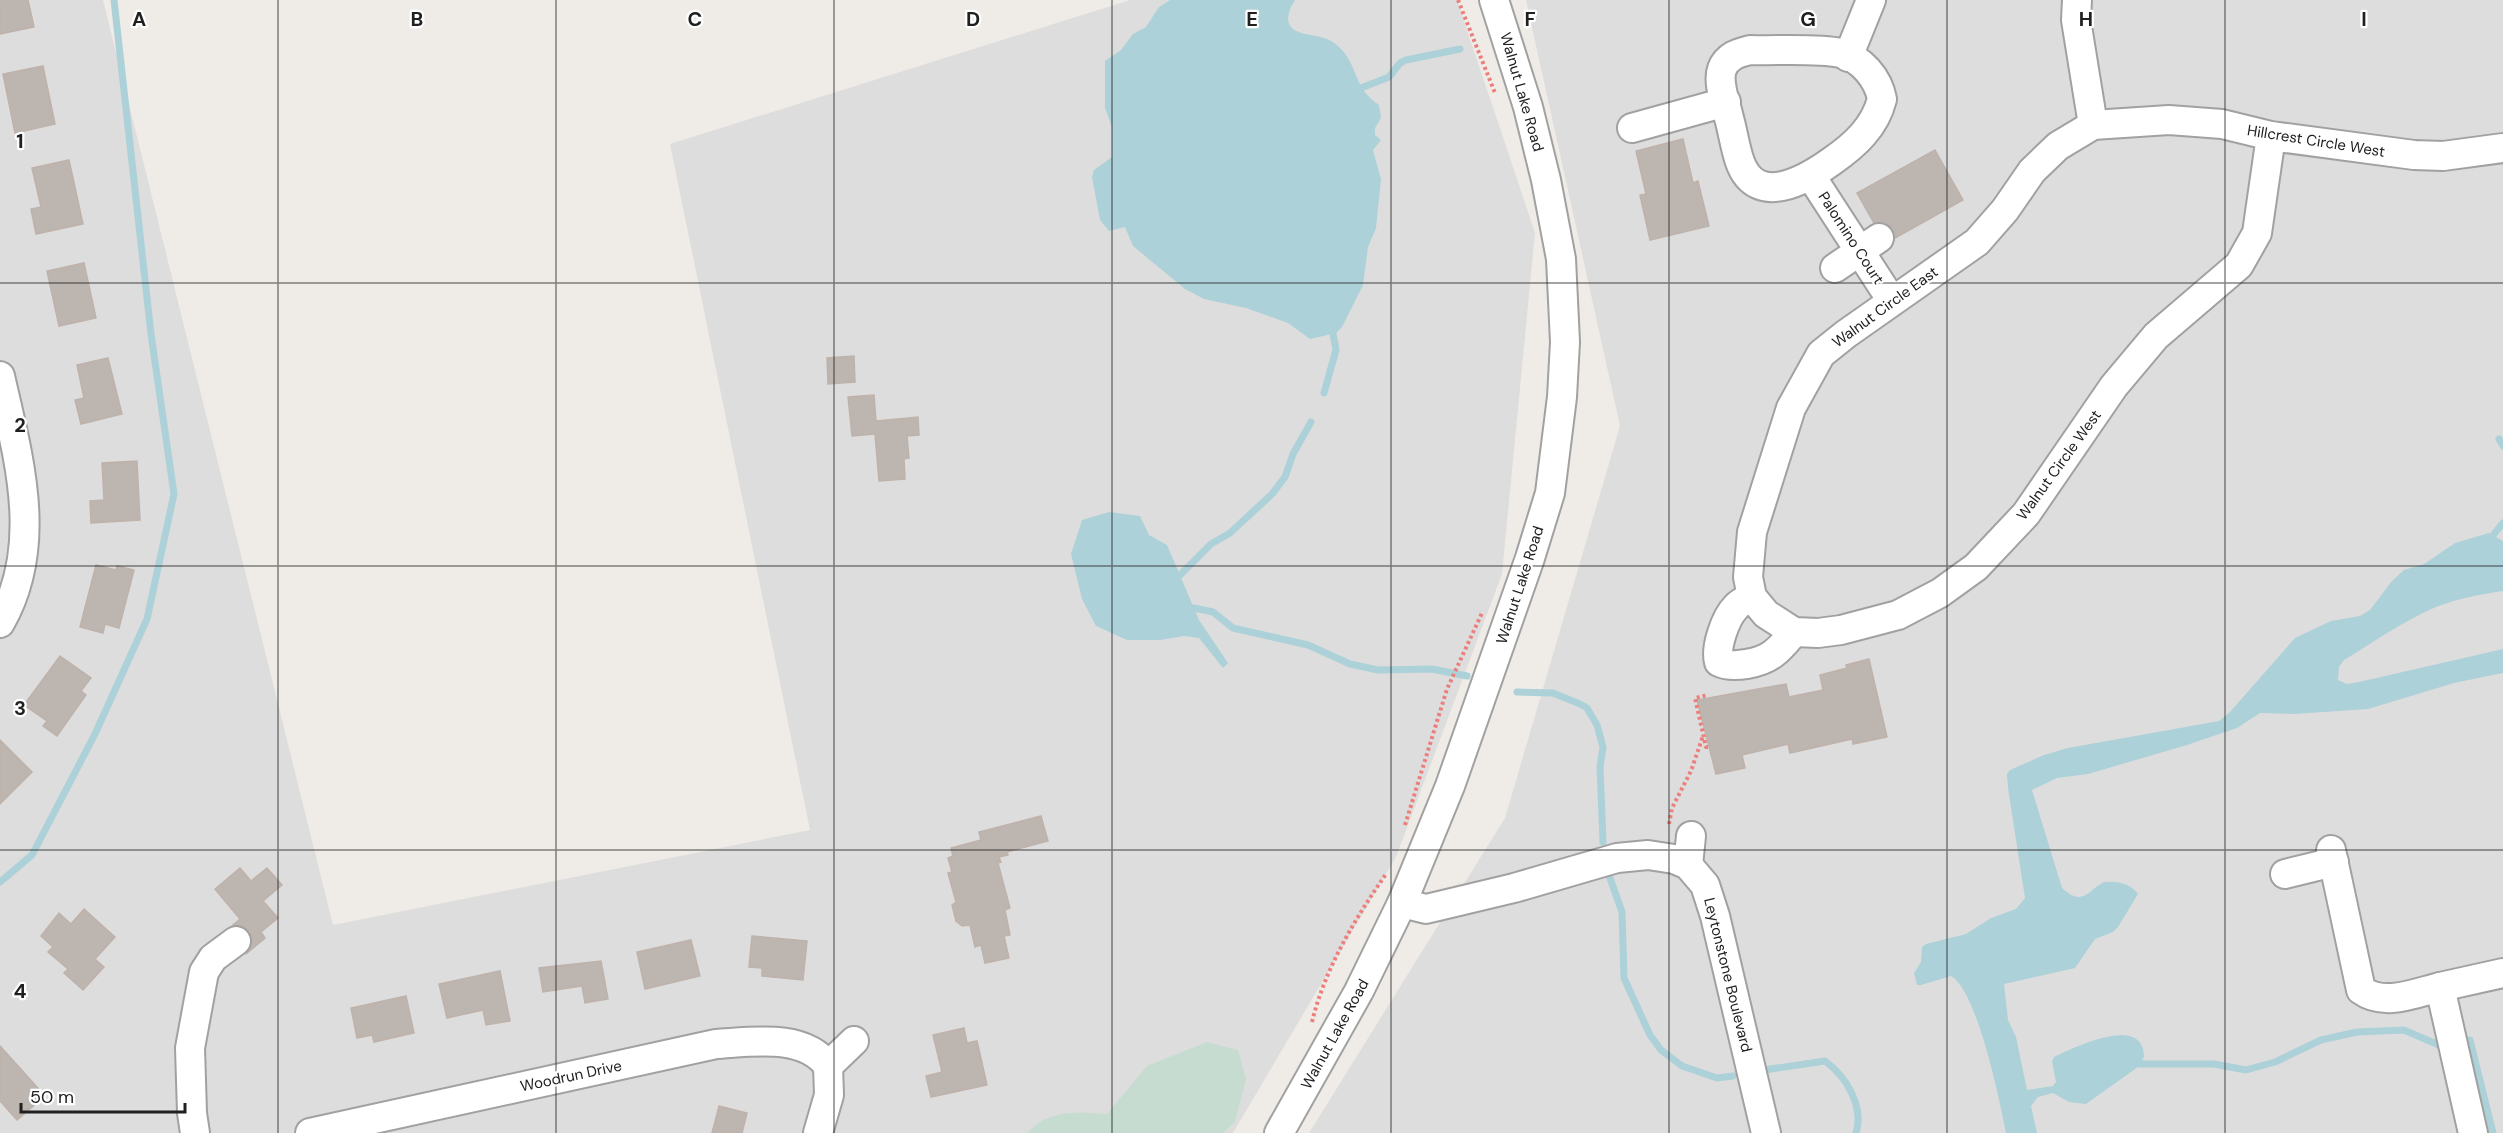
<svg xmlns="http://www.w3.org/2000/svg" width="2503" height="1133" viewBox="0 0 2503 1133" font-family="'DM Sans',sans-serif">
	<rect width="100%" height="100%" fill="#efece7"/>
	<g fill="#dedddd">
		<polygon points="0,0 103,0 333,925 810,830 670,144 1130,0 1457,0 1535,233 1502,574 1396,857 1233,1133 0,1133"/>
		<polygon points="1526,0 2503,0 2503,1133 1309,1133 1505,818 1620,426"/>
	</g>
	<path fill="#c6dcd0" d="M1207,1042l31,8 8,29 -11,43 -12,11h-195c19,-24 50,-21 79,-19l40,-48z"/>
	<g fill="#acd1d8">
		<path d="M1170,0h116l5,7c-14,33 27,24 42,35 27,19 17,44 46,63l2,13 -6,10v7l6,5 -8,10 8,29 -5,49 -8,19 -5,38 -21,42 -6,6 -26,6 -22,-16 -42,-15 -42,-9 -19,-10 -52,-43 -8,-19 -16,4 -9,-11 -8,-43 2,-7 18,-13v-30l-7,-19v-47l16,-11 12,-16 13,-7 13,-20z"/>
		<polygon points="1109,512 1140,516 1149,535 1167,545 1199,620 1228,663 1223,668 1199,638 1184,636 1160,640 1127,640 1096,626 1082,599 1071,554 1082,520"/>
		<path d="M2489,533l14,8v50c-22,3 -47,8 -67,16 -33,14 -62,35 -92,53l-5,7 -1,13 9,4 12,-2 144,-33v24l-49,10 -86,26 -74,5 -34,-1 -23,15 -50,17 -99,29 -31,4 -25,12 30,98c21,19 25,3 42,-6 13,-1 26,1 34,12l-20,33 -5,5 -18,7 -20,29 -71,16 4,36 8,17 11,53 26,-4 3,-4 -4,-21 2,-4c19,-9 90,-44 90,0l-6,10 -52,37 -17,-2 -16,-9 -15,4 -7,9 6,27h-31c-6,-31 -29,-143 -55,-157l-30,9h-4l-3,-12 7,-11 1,-15 4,-3 40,-10 25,-16 25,-9 9,-11 -17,-110 -1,-14 3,-4 34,-15 24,-7 151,-27 11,-9 65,-74 36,-17 29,-5 10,-6 22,-29 12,-11 20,-6 31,-21z"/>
	</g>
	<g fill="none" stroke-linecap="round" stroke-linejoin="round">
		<g stroke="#acd1d8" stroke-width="7">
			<polyline points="1289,3 1291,0"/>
			<polyline points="1361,88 1389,77 1400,63 1406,60 1460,49"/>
			<polyline points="1324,393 1336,350 1333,334"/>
			<polyline points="2499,439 2503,446"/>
			<polyline points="2494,534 2503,523"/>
			<polyline points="1179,576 1211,544 1230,533 1272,494 1285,477 1293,454 1311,422"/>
			<polyline points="1194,608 1213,612 1233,628 1308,645 1350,664 1378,670 1432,669 1467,676"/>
			<polyline points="1517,692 1553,693 1580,704 1587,708 1597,725 1603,747 1600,767 1603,842"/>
			<polyline points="1610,878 1622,912 1624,978 1650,1035 1661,1050 1682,1066 1717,1078 1733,1076"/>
			<polyline points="0,882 32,855 95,734 147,619 174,494 151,334 114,0"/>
			<polyline points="2470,1040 2493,1133"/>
			<polyline points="2140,1064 2214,1064 2246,1070 2275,1062 2321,1040 2357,1032 2404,1030 2441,1046"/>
			<path d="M1764,1070l61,-9c22,16 39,46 31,72"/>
		</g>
	</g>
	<g fill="#bcb5b0" stroke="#bfb2ab" stroke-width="1.5">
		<polygon points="0,0 28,0 34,27 0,34"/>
		<polygon points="43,66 55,124 15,133 3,74"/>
		<polygon points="1683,139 1693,183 1698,181 1709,226 1650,240 1640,195 1646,194 1636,151"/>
		<polygon points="1935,150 1963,200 1895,238 1893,229 1887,223 1874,223 1857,193"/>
		<polygon points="69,160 83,224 36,234 31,209 41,207 32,168"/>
		<polygon points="84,263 96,318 59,326 47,271"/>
		<polygon points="854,356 855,382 828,384 827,358"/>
		<polygon points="108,358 122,414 81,424 75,400 84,398 77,365"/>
		<polygon points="874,395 876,421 918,417 919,435 907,436 909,458 904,459 905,479 879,481 875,434 852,436 848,397"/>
		<polygon points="137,461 140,520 91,523 90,501 104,500 102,463"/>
		<polygon points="96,565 116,570 117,566 134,570 119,628 105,624 103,633 80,627"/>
		<polygon points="60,656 91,678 81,691 86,695 57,736 43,726 47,721 24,705"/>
		<polygon points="1869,659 1887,737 1853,744 1852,739 1790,753 1788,744 1742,755 1745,768 1716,774 1697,700 1786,684 1789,697 1823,690 1820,675 1847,668 1846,665"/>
		<polygon points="0,740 32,772 0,804"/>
		<polygon points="1041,816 1048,841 1007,852 1008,855 999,857 1001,862 998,863 1010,908 1005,910 1010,935 1004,936 1009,958 985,963 981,945 975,947 970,925 962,926 956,921 952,905 956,902 948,873 952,872 948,858 953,856 951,848 981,840 979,832"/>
		<polygon points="240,868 251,881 267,868 282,885 263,901 278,918 261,932 265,938 247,953 252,940 250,932 242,926 233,925 240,919 215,889"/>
		<polygon points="84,909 115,937 95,959 104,967 83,990 64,973 68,969 48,952 53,947 41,936 59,913 71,924"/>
		<polygon points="752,936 807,941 803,980 762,976 762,968 749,967"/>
		<polygon points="691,940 700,976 645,989 637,952"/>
		<polygon points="601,961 608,999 585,1003 582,986 543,992 539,968"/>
		<polygon points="500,971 510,1021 486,1025 483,1010 447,1018 439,984"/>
		<polygon points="406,996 414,1033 374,1042 372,1035 357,1038 351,1008"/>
		<polygon points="964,1028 967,1043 977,1041 987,1085 931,1097 926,1076 942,1072 933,1035"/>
		<polygon points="0,1046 45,1096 17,1120 0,1101"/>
		<polygon points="719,1106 747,1113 742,1133 712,1133"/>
	</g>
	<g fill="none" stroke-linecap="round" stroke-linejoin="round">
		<g stroke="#a1a1a1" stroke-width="32">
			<g id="minor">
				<polyline points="2077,0 2076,20 2093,125"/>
				<path d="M1750,50c24,1 69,-2 90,3 21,5 38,25 42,46 -7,28 -27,46 -50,62 -25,18 -75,48 -92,1 -5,-14 -7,-30 -11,-44 -3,-14 -12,-35 -7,-49 5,-13 16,-16 28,-19z"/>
				<polyline points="1848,57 1871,0"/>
				<polyline points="1632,128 1726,102"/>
				<polyline points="2271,136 2257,233 2239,265 2156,336 2114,386 2026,514 1976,567 1940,593 1898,615 1841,630 1818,633 1794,632 1766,614 1752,597 1748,577 1752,532 1791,408 1821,354 1846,334 1977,242 2005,210 2032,171 2058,146 2093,125 2169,120 2222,124 2271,136 2414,155 2443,156 2503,148"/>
				<polyline points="1811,176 1892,301"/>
				<polyline points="1835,268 1879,238"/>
				<path d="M0,376c18,80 45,169 0,247"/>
				<path d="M1752,597c-6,3 -12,5 -16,10 -11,11 -21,41 -17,55 14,7 43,1 55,-9 7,-5 14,-14 20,-21"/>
				<path d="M2331,850l30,140c23,17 54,3 79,-3l33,146"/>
				<polyline points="1688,865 1691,836"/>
				<polyline points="2285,874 2334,862"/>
				<polyline points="1402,903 1426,909 1514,888 1617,858 1648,855 1674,859 1688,865 1705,885 1715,916 1766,1133"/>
				<polyline points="2440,987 2503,973"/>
				<polyline points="828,1066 854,1041"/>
				<polyline points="195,1133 192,1113 190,1048 204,972 213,958 236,941"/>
				<path d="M310,1133l406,-89c36,-2 88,-11 112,22"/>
				<polyline points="818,1133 829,1095 828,1066"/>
				<polyline points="1279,1133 1359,991 1402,903 1450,786 1530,558 1550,493 1562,397 1565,342 1561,259 1546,180 1528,107 1494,0"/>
			</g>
		</g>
		<g stroke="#ec7f7c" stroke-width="4" stroke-dasharray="3 3" stroke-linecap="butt">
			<polyline points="1458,0 1495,93"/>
			<polyline points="1708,747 1706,747 1695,698 1708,695"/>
			<polyline points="1669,824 1672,808 1691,771 1703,736"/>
			<polyline points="1405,825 1447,689 1482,613"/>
			<path d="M1312,1022c13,-54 43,-103 74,-148"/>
		</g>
		<use href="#minor" stroke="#fff" stroke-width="28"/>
	</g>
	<path fill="none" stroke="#202020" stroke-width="1.5" stroke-opacity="0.55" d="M278,0v1133M556,0v1133M834,0v1133M1112,0v1133M1391,0v1133M1669,0v1133M1947,0v1133M2225,0v1133M0,283h2503M0,566h2503M0,850h2503"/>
	<g text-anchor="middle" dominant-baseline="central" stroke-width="4.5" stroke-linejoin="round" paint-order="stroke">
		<g font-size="15" fill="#202020" stroke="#fff">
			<text transform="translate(1522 92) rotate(74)">Walnut Lake Road</text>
			<text transform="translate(2316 141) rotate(9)">Hillcrest Circle West</text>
			<text transform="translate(1851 238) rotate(57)">Palomino Court</text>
			<text transform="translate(1885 307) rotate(-36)">Walnut Circle East</text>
			<text transform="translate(2059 465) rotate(-54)">Walnut Circle West</text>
			<text transform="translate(1520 585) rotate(-72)">Walnut Lake Road</text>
			<text transform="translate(1728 975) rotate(76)">Leytonstone Boulevard</text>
			<text transform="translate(1335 1034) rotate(-61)">Walnut Lake Road</text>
			<text transform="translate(571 1076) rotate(-12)">Woodrun Drive</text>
		</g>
	</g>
	<g font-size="20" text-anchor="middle" font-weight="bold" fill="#202020" stroke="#fff" stroke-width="4.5" stroke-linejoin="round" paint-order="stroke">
		<text x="139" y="26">A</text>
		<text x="417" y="26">B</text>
		<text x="695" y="26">C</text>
		<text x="973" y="26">D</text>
		<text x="1252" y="26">E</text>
		<text x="1530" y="26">F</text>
		<text x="1808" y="26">G</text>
		<text x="2086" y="26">H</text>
		<text x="2364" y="26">I</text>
		<text x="20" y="148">1</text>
		<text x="20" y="432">2</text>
		<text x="20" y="715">3</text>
		<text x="20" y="998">4</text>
	</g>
	<path d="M21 1103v9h164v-9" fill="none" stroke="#202020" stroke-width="3"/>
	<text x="30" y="1103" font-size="18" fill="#202020" stroke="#ffffff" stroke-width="4.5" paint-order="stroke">50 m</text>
</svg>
